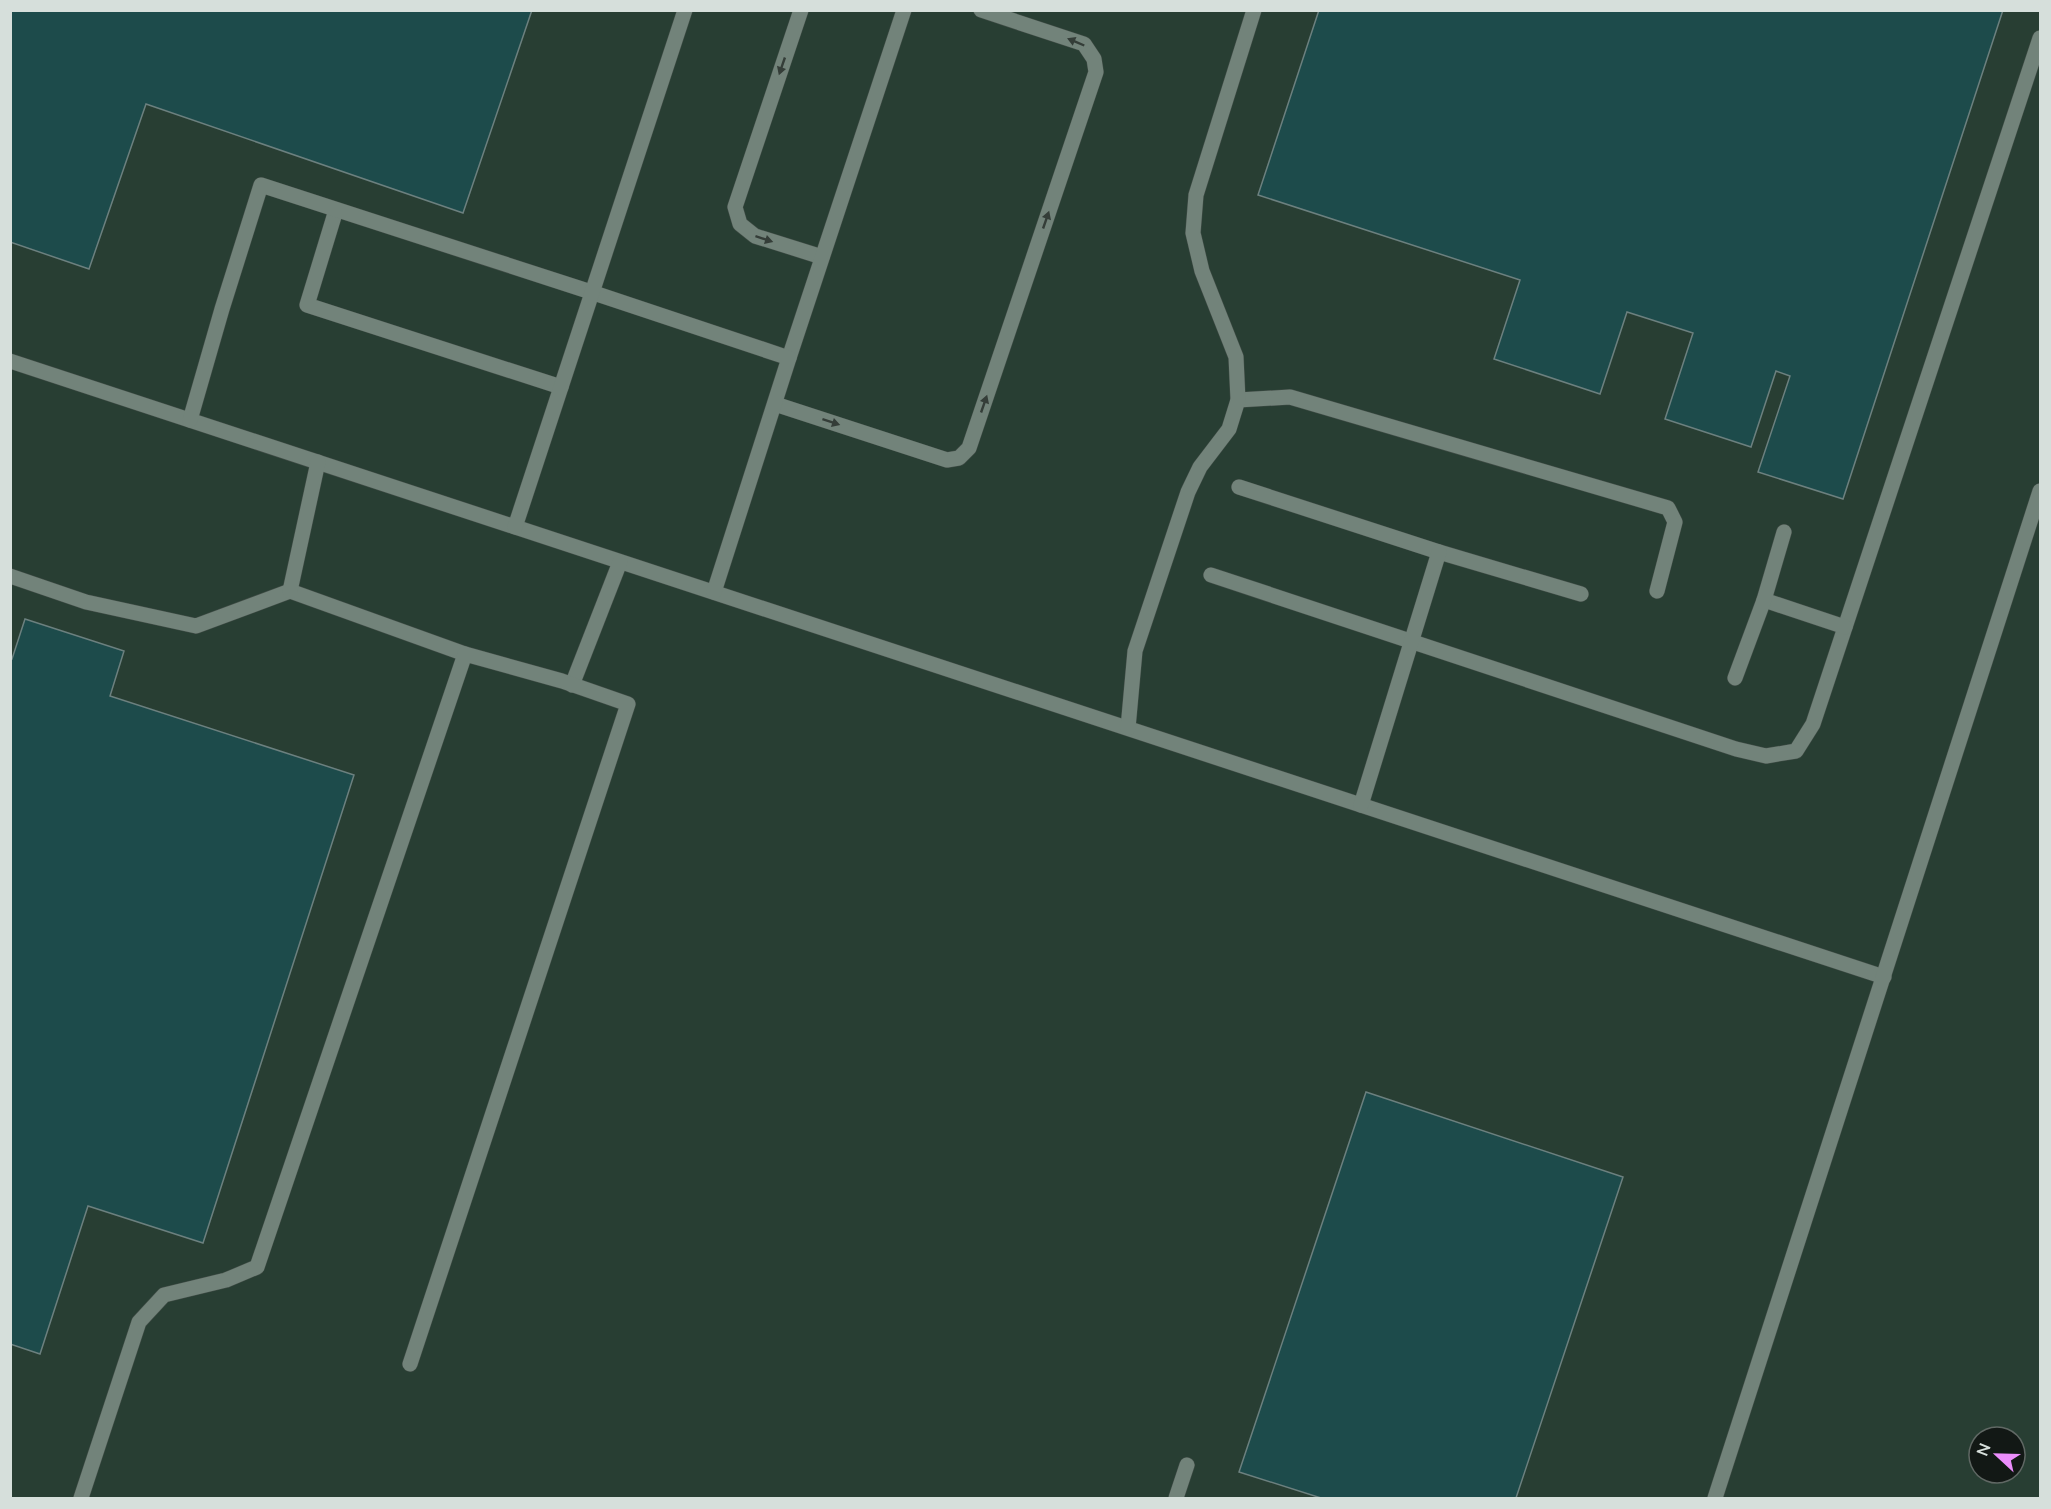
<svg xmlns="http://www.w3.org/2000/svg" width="2051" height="1509" viewBox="0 0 2051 1509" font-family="'Nunito Sans',sans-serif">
	<rect width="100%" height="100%" fill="#24322b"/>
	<path fill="#283e33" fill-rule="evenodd" d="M10,11h2030v1487h-2029zM1979,1437h36v36h-36z"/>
	<g fill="#1d4b4b" stroke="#6c807f" stroke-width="1.5">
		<polygon points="10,10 532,10 463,213 146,104 89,269 10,242"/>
		<polygon points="1319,10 2003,10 1843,499 1758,472 1790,376 1776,371 1751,447 1665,419 1693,333 1627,312 1600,394 1494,359 1520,280 1258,195"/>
		<polygon points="25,619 124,651 110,696 354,775 203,1243 88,1206 40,1354 10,1344 10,658 12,659"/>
		<polygon points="1366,1092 1623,1177 1516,1498 1321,1498 1239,1472"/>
	</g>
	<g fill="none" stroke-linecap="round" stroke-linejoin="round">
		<g stroke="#414d47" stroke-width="16">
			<g id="service">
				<polyline points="801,10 735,207 740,224 755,236 822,257"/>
				<polyline points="336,210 307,305 561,387"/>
				<polyline points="789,358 904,10"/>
				<polyline points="10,361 1884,977"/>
				<polyline points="1238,400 1290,397 1668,508 1675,522 1657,591"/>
				<polyline points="775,404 947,460 959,458 969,448 1096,72 1094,59 1084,44 981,10"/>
				<polyline points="190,420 222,309 261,185 591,292 789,358 714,592"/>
				<polyline points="1239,487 1439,552 1581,594"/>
				<polyline points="515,527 685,10"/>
				<polyline points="1211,575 1736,749 1766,756 1796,751 1813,724 2040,38"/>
				<polyline points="10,576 86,602 196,626 290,591 465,654"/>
				<polyline points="290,591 318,462"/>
				<polyline points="1764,600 1845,627"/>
				<polyline points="1735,678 1764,600 1784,532"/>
				<polyline points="572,685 620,562"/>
				<polyline points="1128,728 1135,651 1188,492 1200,467 1229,429 1238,400 1236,357 1202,271 1193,233 1196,195 1254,10"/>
				<polyline points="1361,805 1439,552"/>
				<polyline points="81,1498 139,1322 164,1295 226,1280 257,1267 465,654 562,681 628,704 410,1364"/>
				<polyline points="1176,1498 1187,1465"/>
				<polyline points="1715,1498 2040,491"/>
			</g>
		</g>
		<use href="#service" stroke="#72837a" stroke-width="15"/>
	</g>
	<defs><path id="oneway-solid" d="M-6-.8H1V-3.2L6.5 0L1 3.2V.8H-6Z" transform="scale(1.5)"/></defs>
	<g fill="#343d38">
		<use href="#oneway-solid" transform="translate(1076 42) rotate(-157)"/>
		<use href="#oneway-solid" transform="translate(782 66) rotate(109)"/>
		<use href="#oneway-solid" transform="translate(1046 220) rotate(-71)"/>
		<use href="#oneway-solid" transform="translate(764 239) rotate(18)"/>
		<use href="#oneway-solid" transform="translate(984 404) rotate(-71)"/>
		<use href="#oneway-solid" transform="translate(831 422) rotate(18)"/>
	</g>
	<rect width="2051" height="1509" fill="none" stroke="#d6dfdb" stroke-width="24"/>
	<g transform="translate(1997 1455) rotate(292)"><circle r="28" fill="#121815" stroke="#606864" stroke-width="1.5"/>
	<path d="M0-4.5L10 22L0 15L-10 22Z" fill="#eb8dfb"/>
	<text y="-9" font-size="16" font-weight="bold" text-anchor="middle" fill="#d6dfdb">N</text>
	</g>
</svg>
